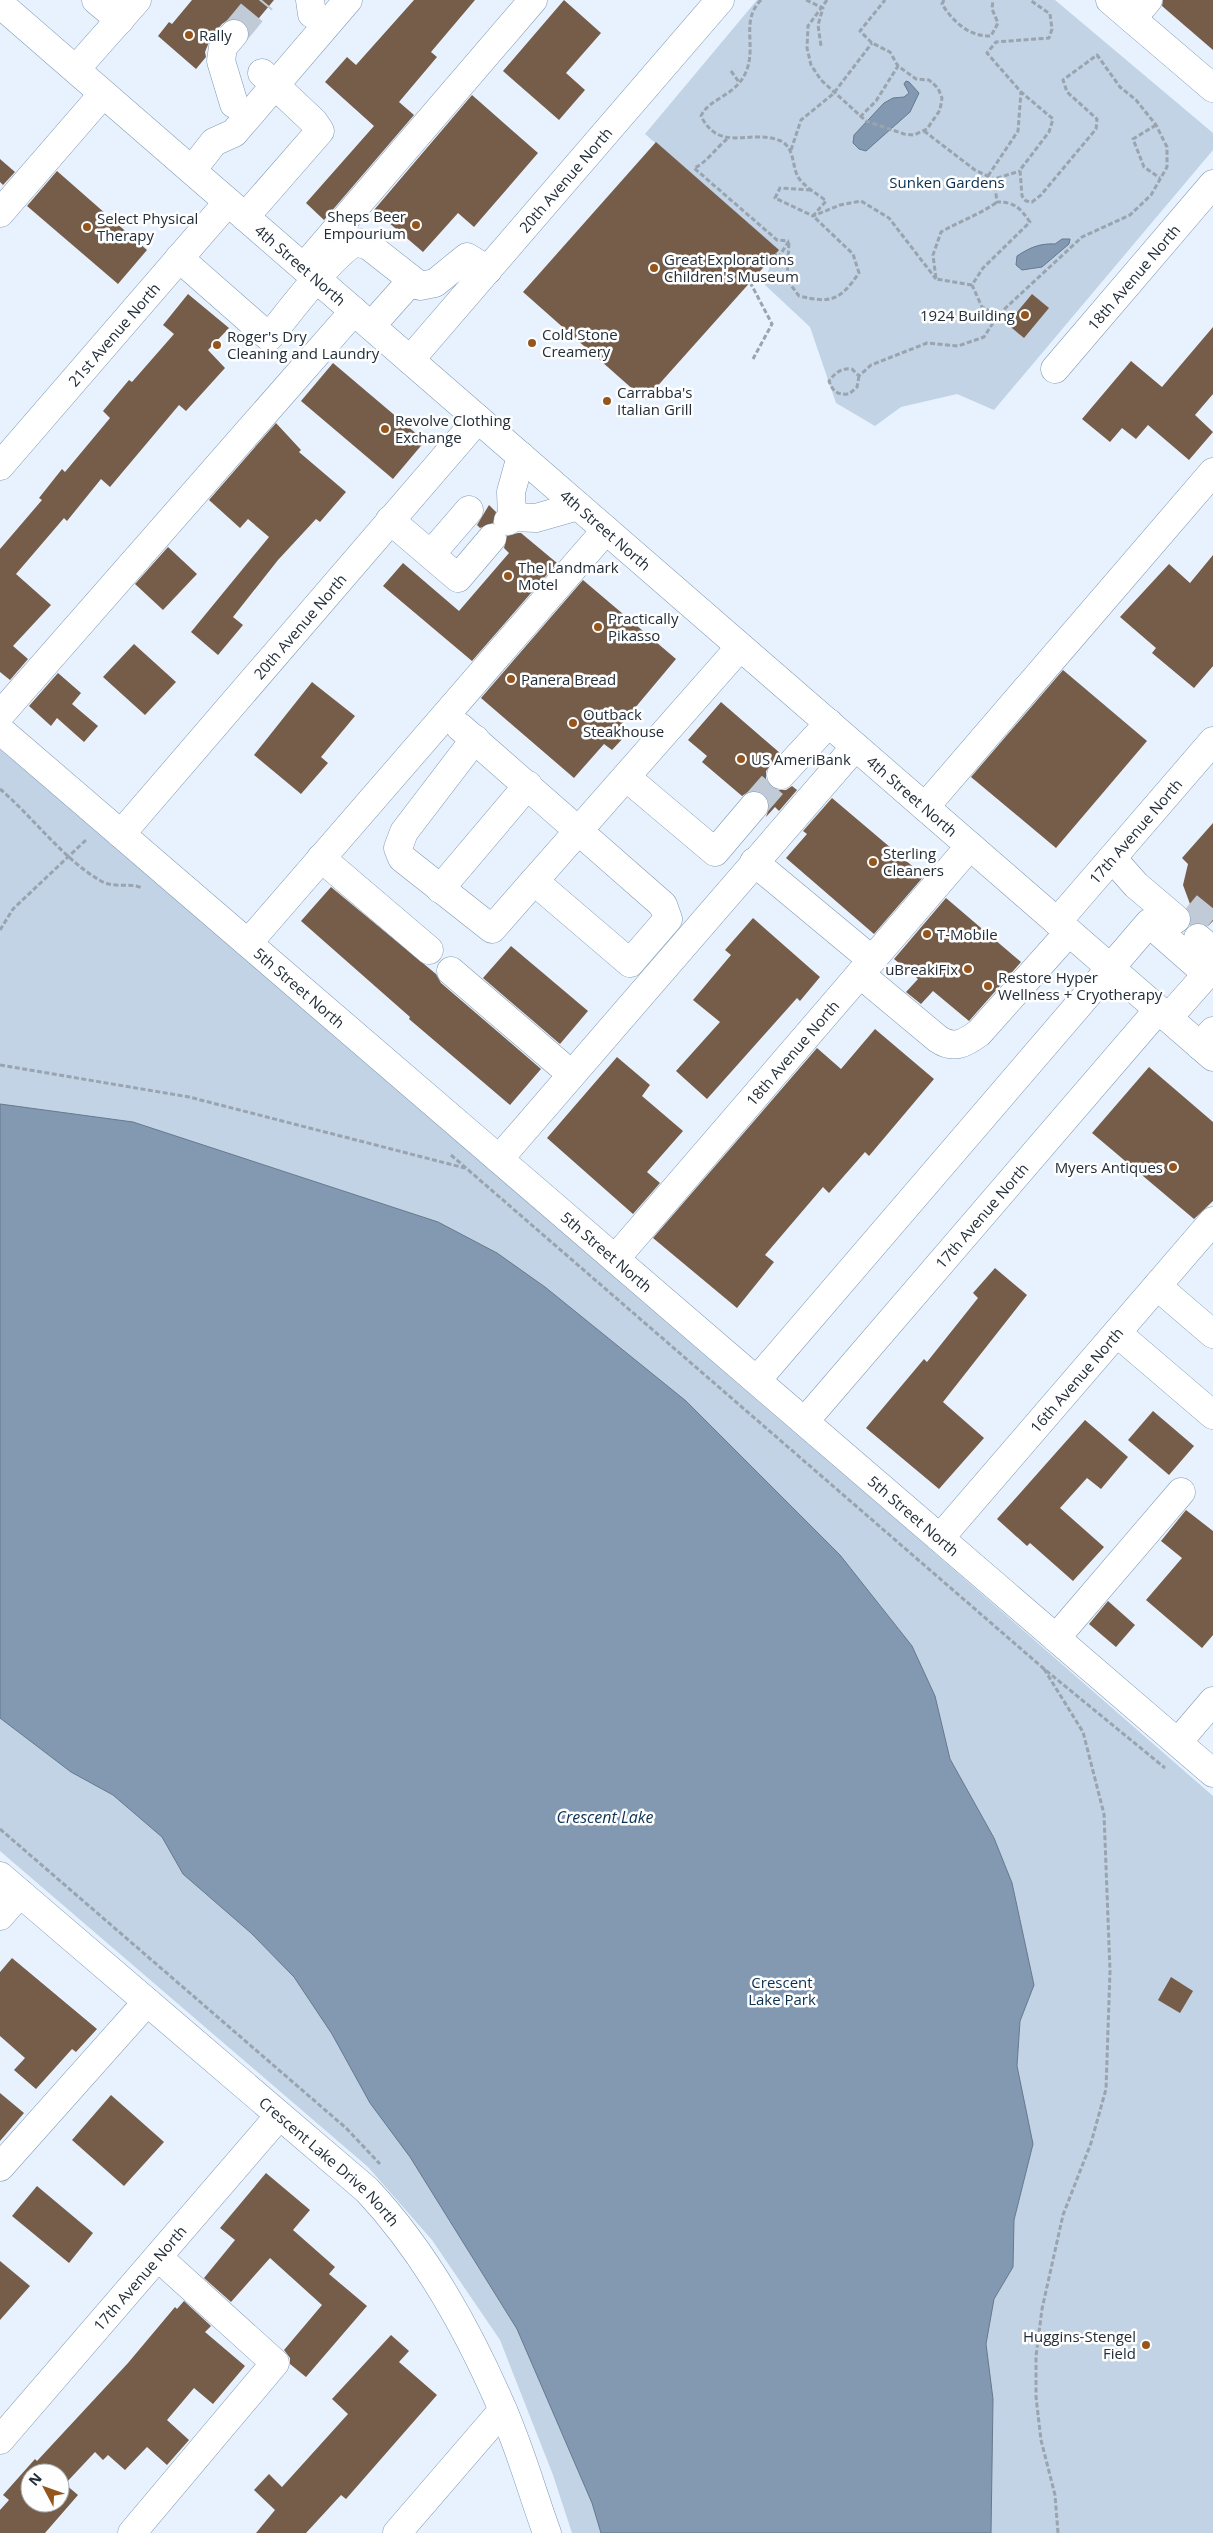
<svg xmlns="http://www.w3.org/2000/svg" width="1213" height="2533" viewBox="0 0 1213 2533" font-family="'Open Sans',sans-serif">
	<rect width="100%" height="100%" fill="#e7f2fe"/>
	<g fill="#c1d3e4">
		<polygon points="757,0 1055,0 1213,133 1213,150 994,410 957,394 901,407 875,426 836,403 810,327 764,284 776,248 645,134"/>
		<polygon points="0,745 601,1262 1213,1796 1213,2533 572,2533 553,2475 500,2340 432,2240 368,2167 0,1851"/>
	</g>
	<g fill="#8299b1" stroke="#66798d">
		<polygon points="906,81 909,82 919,93 910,112 866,151 859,149 853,143 854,135 884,103 893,98 904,97 909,93 904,84"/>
		<path d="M1062,239h8l-1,5 -27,23 -20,3 -6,-5 1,-9c12,-8 23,-13 38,-12z"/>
		<polygon points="0,1104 133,1122 438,1222 497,1253 545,1287 686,1401 840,1555 912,1646 935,1696 950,1759 994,1838 1012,1883 1034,1985 1020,2021 1017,2066 1033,2144 1014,2220 1013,2267 994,2299 986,2344 993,2399 991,2533 601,2533 592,2503 517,2329 410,2157 370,2103 332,2034 294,1977 251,1933 183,1874 162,1837 113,1795 71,1772 0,1718"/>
	</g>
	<g fill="#765d4a" fill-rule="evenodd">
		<polygon points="192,0 274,0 249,30 244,22 237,19 229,19 222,24 211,37 205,52 206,57 196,69 158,36 169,22 172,24"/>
		<polygon points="414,0 475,0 431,52 437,57 399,102 414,115 324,220 306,203 374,126 325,82 347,57 356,65"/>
		<polygon points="564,0 601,33 566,73 585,90 559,120 503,71"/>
		<polygon points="1163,0 1213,0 1213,50 1162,6"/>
		<polygon points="472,95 538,153 474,227 458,213 423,252 374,210"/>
		<polygon points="656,142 779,250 645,400 523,292"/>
		<polygon points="0,159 15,172 3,185 0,182"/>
		<polygon points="57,171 147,250 118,284 27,206"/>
		<polygon points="188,294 229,328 208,350 225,368 186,411 179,405 110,487 101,479 67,521 64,518 16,574 51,605 13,646 28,659 10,680 0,672 0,549 42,500 39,498 62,469 65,472 110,418 103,411 129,380 132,382 174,334 163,325"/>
		<polygon points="1032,294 1049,308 1024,338 1007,324"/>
		<polygon points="1213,327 1213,394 1195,415 1213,432 1189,460 1148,425 1136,439 1122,428 1110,442 1082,419 1131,361 1162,387"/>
		<polygon points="333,363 425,441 393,479 301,401"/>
		<polygon points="276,423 301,450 299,452 346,492 320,522 316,519 278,560 233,617 243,625 218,655 191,632 269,537 248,519 240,528 209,500"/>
		<polygon points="489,505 496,512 493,523 480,528 477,525"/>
		<polygon points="518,533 521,533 557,563 472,661 383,586 403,563 459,611 509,553 504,548 507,536"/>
		<polygon points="168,547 197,574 163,610 135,584"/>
		<polygon points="1213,555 1213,666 1194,688 1152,653 1156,648 1120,617 1169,564 1190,583"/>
		<polygon points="583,580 676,659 619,727 627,734 612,750 604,744 574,778 481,698"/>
		<polygon points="134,644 176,682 145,715 103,677"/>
		<polygon points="1063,670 1147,741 1056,848 971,777"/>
		<polygon points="58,673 81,693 72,704 98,726 84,742 57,718 51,726 29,706"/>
		<polygon points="312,682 355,716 321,757 328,763 301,794 254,755"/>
		<polygon points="721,702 780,753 766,771 766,779 770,786 778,790 786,790 792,786 797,790 779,811 775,807 766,817 769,808 768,800 764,794 756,791 748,792 742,796 702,762 707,756 688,740"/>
		<polygon points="832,798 924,876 874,934 786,858 807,834 803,831"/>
		<polygon points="1213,823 1213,921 1208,926 1200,923 1190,925 1191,914 1187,908 1190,904 1183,885 1188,864 1182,858"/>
		<polygon points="331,887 436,974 441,983 541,1069 510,1105 409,1019 410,1017 301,921"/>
		<polygon points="946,898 1021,962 969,1021 933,991 921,1004 906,992 918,979 894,959"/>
		<polygon points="753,918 820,977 800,1001 797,998 707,1099 676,1071 720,1022 693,1000 731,955 725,950"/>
		<polygon points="511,946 588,1011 560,1044 483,978"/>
		<polygon points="875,1029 934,1079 869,1156 865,1152 829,1193 823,1187 765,1255 774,1262 737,1308 653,1238 817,1048 841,1069"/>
		<polygon points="617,1057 650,1085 642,1096 683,1131 647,1172 660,1183 633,1214 547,1138"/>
		<polygon points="1149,1067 1213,1122 1213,1201 1194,1219 1092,1133"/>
		<polygon points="995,1268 1027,1295 943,1402 984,1438 939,1489 866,1428 924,1359 927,1362 978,1298 973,1293"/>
		<polygon points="1153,1411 1194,1446 1169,1475 1128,1440"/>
		<polygon points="1085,1420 1128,1457 1101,1489 1087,1478 1060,1508 1104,1547 1073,1581 1030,1543 1027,1546 997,1519"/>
		<polygon points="1186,1510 1213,1531 1213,1635 1202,1648 1146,1600 1182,1558 1161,1541"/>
		<polygon points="1108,1601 1135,1625 1116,1647 1089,1624"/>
		<polygon points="12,1958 97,2029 76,2052 72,2049 36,2089 14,2070 25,2058 0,2036 0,1972"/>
		<polygon points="1171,1977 1193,1991 1180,2013 1158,2000"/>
		<polygon points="0,2093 24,2113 0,2141"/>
		<polygon points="111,2095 164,2142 124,2186 72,2140"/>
		<polygon points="266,2173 310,2210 293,2230 335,2267 329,2274 367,2306 306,2377 290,2364 290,2358 284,2350 322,2305 270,2258 231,2302 204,2278 235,2240 220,2228"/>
		<polygon points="37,2186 93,2233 69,2263 12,2216"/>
		<polygon points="0,2261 30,2286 0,2320"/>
		<path d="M184,2301l27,25 -6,6 40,34 -32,38 -19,-16 -27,32 22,20 -22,25 -20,-18 -22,23 -17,-15 -5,5 -8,-8 -30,32 13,11 -33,38h-45v-23l9,-10 -6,-5 32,-36 2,2 91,-98 47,-56 2,2zM30,2473h30v30h-30z"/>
		<polygon points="391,2335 409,2351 399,2362 437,2395 346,2499 341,2495 306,2533 256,2533 275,2510 254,2490 269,2474 282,2487 348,2414 332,2399"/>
	</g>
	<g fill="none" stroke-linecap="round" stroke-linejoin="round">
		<g stroke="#c0cbd7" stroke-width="28" stroke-dasharray="28 14" stroke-linecap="butt">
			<polyline points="234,34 262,0"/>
			<polyline points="754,806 781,775"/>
			<polyline points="1188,906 1210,924"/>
		</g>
		<g stroke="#7f99b4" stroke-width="29">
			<g id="minor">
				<polyline points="96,0 120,20"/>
				<polyline points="310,0 312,14"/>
				<polyline points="1110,0 1213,88"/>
				<polyline points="1132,19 1148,0"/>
				<polyline points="234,34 223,47 221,61 234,104"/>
				<polyline points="76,69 137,0"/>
				<polyline points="192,170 214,142 234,133 348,0"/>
				<polyline points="0,213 103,94"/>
				<polyline points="245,217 320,131 314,122 262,73"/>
				<path d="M179,258l90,79c19,-23 64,-84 87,-95l13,4 51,40 15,-3 32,-26 21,13"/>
				<polyline points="304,267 533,0"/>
				<polyline points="371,326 411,281"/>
				<path id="s1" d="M410,360l310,-360"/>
				<path id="s2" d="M1055,369l158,-185"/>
				<path id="s3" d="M0,466l228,-264"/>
				<polyline points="512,517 511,492 521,456"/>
				<polyline points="390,520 458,578 492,538"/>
				<polyline points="508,521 512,517 536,518 578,506"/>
				<polyline points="431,554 469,510"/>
				<polyline points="0,715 354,311"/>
				<polyline points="460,727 663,905 668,919 630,963 534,881"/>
				<path id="s4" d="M0,730l1213,1043"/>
				<polyline points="475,739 404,832 398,848 402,858 492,929 740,647"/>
				<polyline points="781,775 829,723"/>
				<polyline points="626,777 715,852 754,806"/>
				<polyline points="925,807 1213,472"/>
				<path id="s5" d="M121,834l357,-415"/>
				<polyline points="321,858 429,950"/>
				<polyline points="1112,858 1136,885 1176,919"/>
				<polyline points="754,862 872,960"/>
				<polyline points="440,889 528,785"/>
				<path id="s6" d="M1057,922l156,-181"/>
				<polyline points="1198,938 1213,951"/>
				<polyline points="248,943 606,530"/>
				<polyline points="451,971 571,1074"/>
				<path d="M860,974l78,65c16,11 27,4 41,-6l90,-101"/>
				<polyline points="1200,1046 1213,1031"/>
				<polyline points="499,1159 855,747"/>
				<path id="s7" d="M615,1259l355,-413"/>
				<polyline points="1157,1286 1213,1334"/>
				<polyline points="1117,1333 1213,1415"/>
				<polyline points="757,1380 1149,923 1207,974 1168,1018"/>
				<path id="s8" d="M805,1421l353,-411"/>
				<path id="s9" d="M940,1538l273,-317"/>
				<polyline points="1056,1638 1181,1492"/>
				<polyline points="1178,1742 1213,1701"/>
				<path id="s10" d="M0,1876l367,314c59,63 101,139 135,218 18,40 30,84 45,125"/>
				<polyline points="0,1916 20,1893"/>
				<polyline points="0,2167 147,2002"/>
				<path id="s11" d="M0,2440l279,-324"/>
				<polyline points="132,2533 275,2363 158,2257"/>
				<polyline points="397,2533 503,2410"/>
			</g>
		</g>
		<g stroke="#7f99b4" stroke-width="29">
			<g id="major">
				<path id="s12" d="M0,4l1213,1053"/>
			</g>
		</g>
		<g stroke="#99a4af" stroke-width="3" stroke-dasharray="5 2.5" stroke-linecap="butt">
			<path d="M761,0c-21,21 -4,46 -15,72 -11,25 -37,26 -45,44 19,38 50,12 80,25 13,7 11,22 16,34 4,10 21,19 29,26l-13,15 40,38 6,19c-19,27 -27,31 -60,23l-12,-16 2,-39 -11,17 -3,-4"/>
			<polyline points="806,0 823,8 818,25 821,46"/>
			<polyline points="827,0 808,26 807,48 811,65 821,80 866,121 904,134 914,135 927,129 940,110 942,98 938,88 929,80 916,79 898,66 890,52 872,43 860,31 885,0"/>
			<path d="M944,0l-2,4c11,18 28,33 49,32l7,-13 -6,-14 1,-9"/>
			<polyline points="731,71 739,82"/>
			<polyline points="860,117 876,101 898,66"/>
			<polyline points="1156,125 1133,139 1144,167 1160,178"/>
			<polyline points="924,131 975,170 994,179"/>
			<path d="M727,139c-10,8 -23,26 -33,29l83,72 12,1"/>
			<polyline points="791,150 801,120 833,94 872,43"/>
			<polyline points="988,176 1018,131 1021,92"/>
			<polyline points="811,190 780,188 775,198 813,216 840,205 861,201 889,218 936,279"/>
			<polyline points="750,282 772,324 753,359"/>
			<path d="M972,285l-36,-6 -3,-24 8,-23c19,-11 38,-17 56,-30"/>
			<path d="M998,315l-16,-8 -10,-22 11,-17 47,-46c-10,-14 -15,-20 -33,-20l-3,-23 26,-8"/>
			<path d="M859,376l-2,11 -8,7c-11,1 -16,-2 -20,-13 7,-9 12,-13 23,-12l7,7 12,-11 56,-22 31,3 26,-9 14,-22 84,-78 48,-22 21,-20 16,-28v-20l-11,-22 -20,-25 -16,-13 -23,-32 -34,25 4,12 30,27 -1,10 -55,66 -9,7 -6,-1 -4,-5 -2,-26 29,-38 4,-13 -32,-27 -34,-39 9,-11 53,-4 3,-9 -2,-15 -20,-14"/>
			<path d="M0,789c33,28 64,71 101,92 15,8 28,1 41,7"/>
			<polyline points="0,930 13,909 87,839"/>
			<polyline points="0,1065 189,1097 465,1168"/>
			<polyline points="451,1155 1043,1668 1165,1768"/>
			<polyline points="1044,1669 1083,1732 1104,1814 1110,1971 1106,2089 1091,2143 1063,2215 1042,2309 1036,2356 1036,2397 1041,2440 1055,2495 1058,2533"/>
			<polyline points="0,1829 346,2128 380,2164"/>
		</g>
		<use href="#minor" stroke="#fff" stroke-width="28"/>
		<use href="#major" stroke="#fff" stroke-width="28"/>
	</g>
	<g fill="#94561d" stroke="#fefefe" stroke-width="2">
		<circle cx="189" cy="35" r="5"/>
		<circle cx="416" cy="225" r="5"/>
		<circle cx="87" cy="227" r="5"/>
		<circle cx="654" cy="268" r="5"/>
		<circle cx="1025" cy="315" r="5"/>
		<circle cx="532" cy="343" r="5"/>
		<circle cx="217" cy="345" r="5"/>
		<circle cx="607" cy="401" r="5"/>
		<circle cx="385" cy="429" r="5"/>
		<circle cx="508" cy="576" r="5"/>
		<circle cx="598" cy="627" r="5"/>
		<circle cx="511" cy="679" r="5"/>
		<circle cx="573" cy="723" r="5"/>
		<circle cx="741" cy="759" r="5"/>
		<circle cx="873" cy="862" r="5"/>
		<circle cx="927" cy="934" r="5"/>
		<circle cx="968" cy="969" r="5"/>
		<circle cx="988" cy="986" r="5"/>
		<circle cx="1173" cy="1167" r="5"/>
		<circle cx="1146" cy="2345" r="5"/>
	</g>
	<g text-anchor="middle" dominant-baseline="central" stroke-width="5" stroke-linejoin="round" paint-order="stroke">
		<g font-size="15" fill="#232e39" stroke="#fefefe" text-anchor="start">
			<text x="199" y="35">Rally</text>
			<text x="406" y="216" text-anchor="end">Sheps Beer<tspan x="406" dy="17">Empourium</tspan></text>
			<text x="97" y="218">Select Physical<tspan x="97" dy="17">Therapy</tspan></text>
			<text x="664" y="259">Great Explorations<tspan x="664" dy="17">Children's Museum</tspan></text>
			<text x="1015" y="315" text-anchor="end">1924 Building</text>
			<text x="542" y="334">Cold Stone<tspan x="542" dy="17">Creamery</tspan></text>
			<text x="227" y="336">Roger's Dry<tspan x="227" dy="17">Cleaning and Laundry</tspan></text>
			<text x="617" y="392">Carrabba's<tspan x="617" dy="17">Italian Grill</tspan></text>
			<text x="395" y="420">Revolve Clothing<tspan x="395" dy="17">Exchange</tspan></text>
			<text x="518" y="567">The Landmark<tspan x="518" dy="17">Motel</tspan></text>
			<text x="608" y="618">Practically<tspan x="608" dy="17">Pikasso</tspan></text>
			<text x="521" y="679">Panera Bread</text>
			<text x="583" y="714">Outback<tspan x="583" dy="17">Steakhouse</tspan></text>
			<text x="751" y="759">US AmeriBank</text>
			<text x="883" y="853">Sterling<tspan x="883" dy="17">Cleaners</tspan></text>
			<text x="937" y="934">T-Mobile</text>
			<text x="958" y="969" text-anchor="end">uBreakiFix</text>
			<text x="998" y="977">Restore Hyper<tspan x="998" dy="17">Wellness + Cryotherapy</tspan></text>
			<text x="1163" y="1167" text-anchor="end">Myers Antiques</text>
			<text x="1136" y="2336" text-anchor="end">Huggins-Stengel<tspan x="1136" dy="17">Field</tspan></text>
		</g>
		<g font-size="15" fill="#232e39" stroke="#fefefe">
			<text stroke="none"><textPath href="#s1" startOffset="238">20th Avenue North</textPath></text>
			<text stroke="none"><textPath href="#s12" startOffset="398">4th Street North</textPath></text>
			<text stroke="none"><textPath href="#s2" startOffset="121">18th Avenue North</textPath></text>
			<text stroke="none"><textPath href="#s3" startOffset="174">21st Avenue North</textPath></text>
			<text stroke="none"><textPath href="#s12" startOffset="802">4th Street North</textPath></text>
			<text stroke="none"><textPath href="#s5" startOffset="274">20th Avenue North</textPath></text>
			<text stroke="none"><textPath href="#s12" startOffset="1208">4th Street North</textPath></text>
			<text stroke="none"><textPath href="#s6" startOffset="120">17th Avenue North</textPath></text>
			<text stroke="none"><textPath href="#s4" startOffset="395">5th Street North</textPath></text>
			<text stroke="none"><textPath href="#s7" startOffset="272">18th Avenue North</textPath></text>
			<text stroke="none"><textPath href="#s8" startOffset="271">17th Avenue North</textPath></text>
			<text stroke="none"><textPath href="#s4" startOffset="800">5th Street North</textPath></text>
			<text stroke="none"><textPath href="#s9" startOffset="209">16th Avenue North</textPath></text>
			<text stroke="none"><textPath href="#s4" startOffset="1205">5th Street North</textPath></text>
			<text stroke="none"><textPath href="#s10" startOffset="436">Crescent Lake Drive North</textPath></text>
			<text stroke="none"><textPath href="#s11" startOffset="214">17th Avenue North</textPath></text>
		</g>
		<g font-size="15" fill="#083052" stroke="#fefefe">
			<text x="947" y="182">Sunken Gardens</text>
			<text x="782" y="1982">Crescent<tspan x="782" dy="17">Lake Park</tspan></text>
		</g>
		<g font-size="16" font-style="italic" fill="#093153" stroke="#fefefe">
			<text x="605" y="1817">Crescent Lake</text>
		</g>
	</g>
	<g transform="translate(45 2488) rotate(311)"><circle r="24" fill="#fefefe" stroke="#a6abaf"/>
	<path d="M0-4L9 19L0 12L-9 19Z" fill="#94561d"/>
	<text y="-8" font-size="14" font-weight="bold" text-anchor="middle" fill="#232e39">N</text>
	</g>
</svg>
